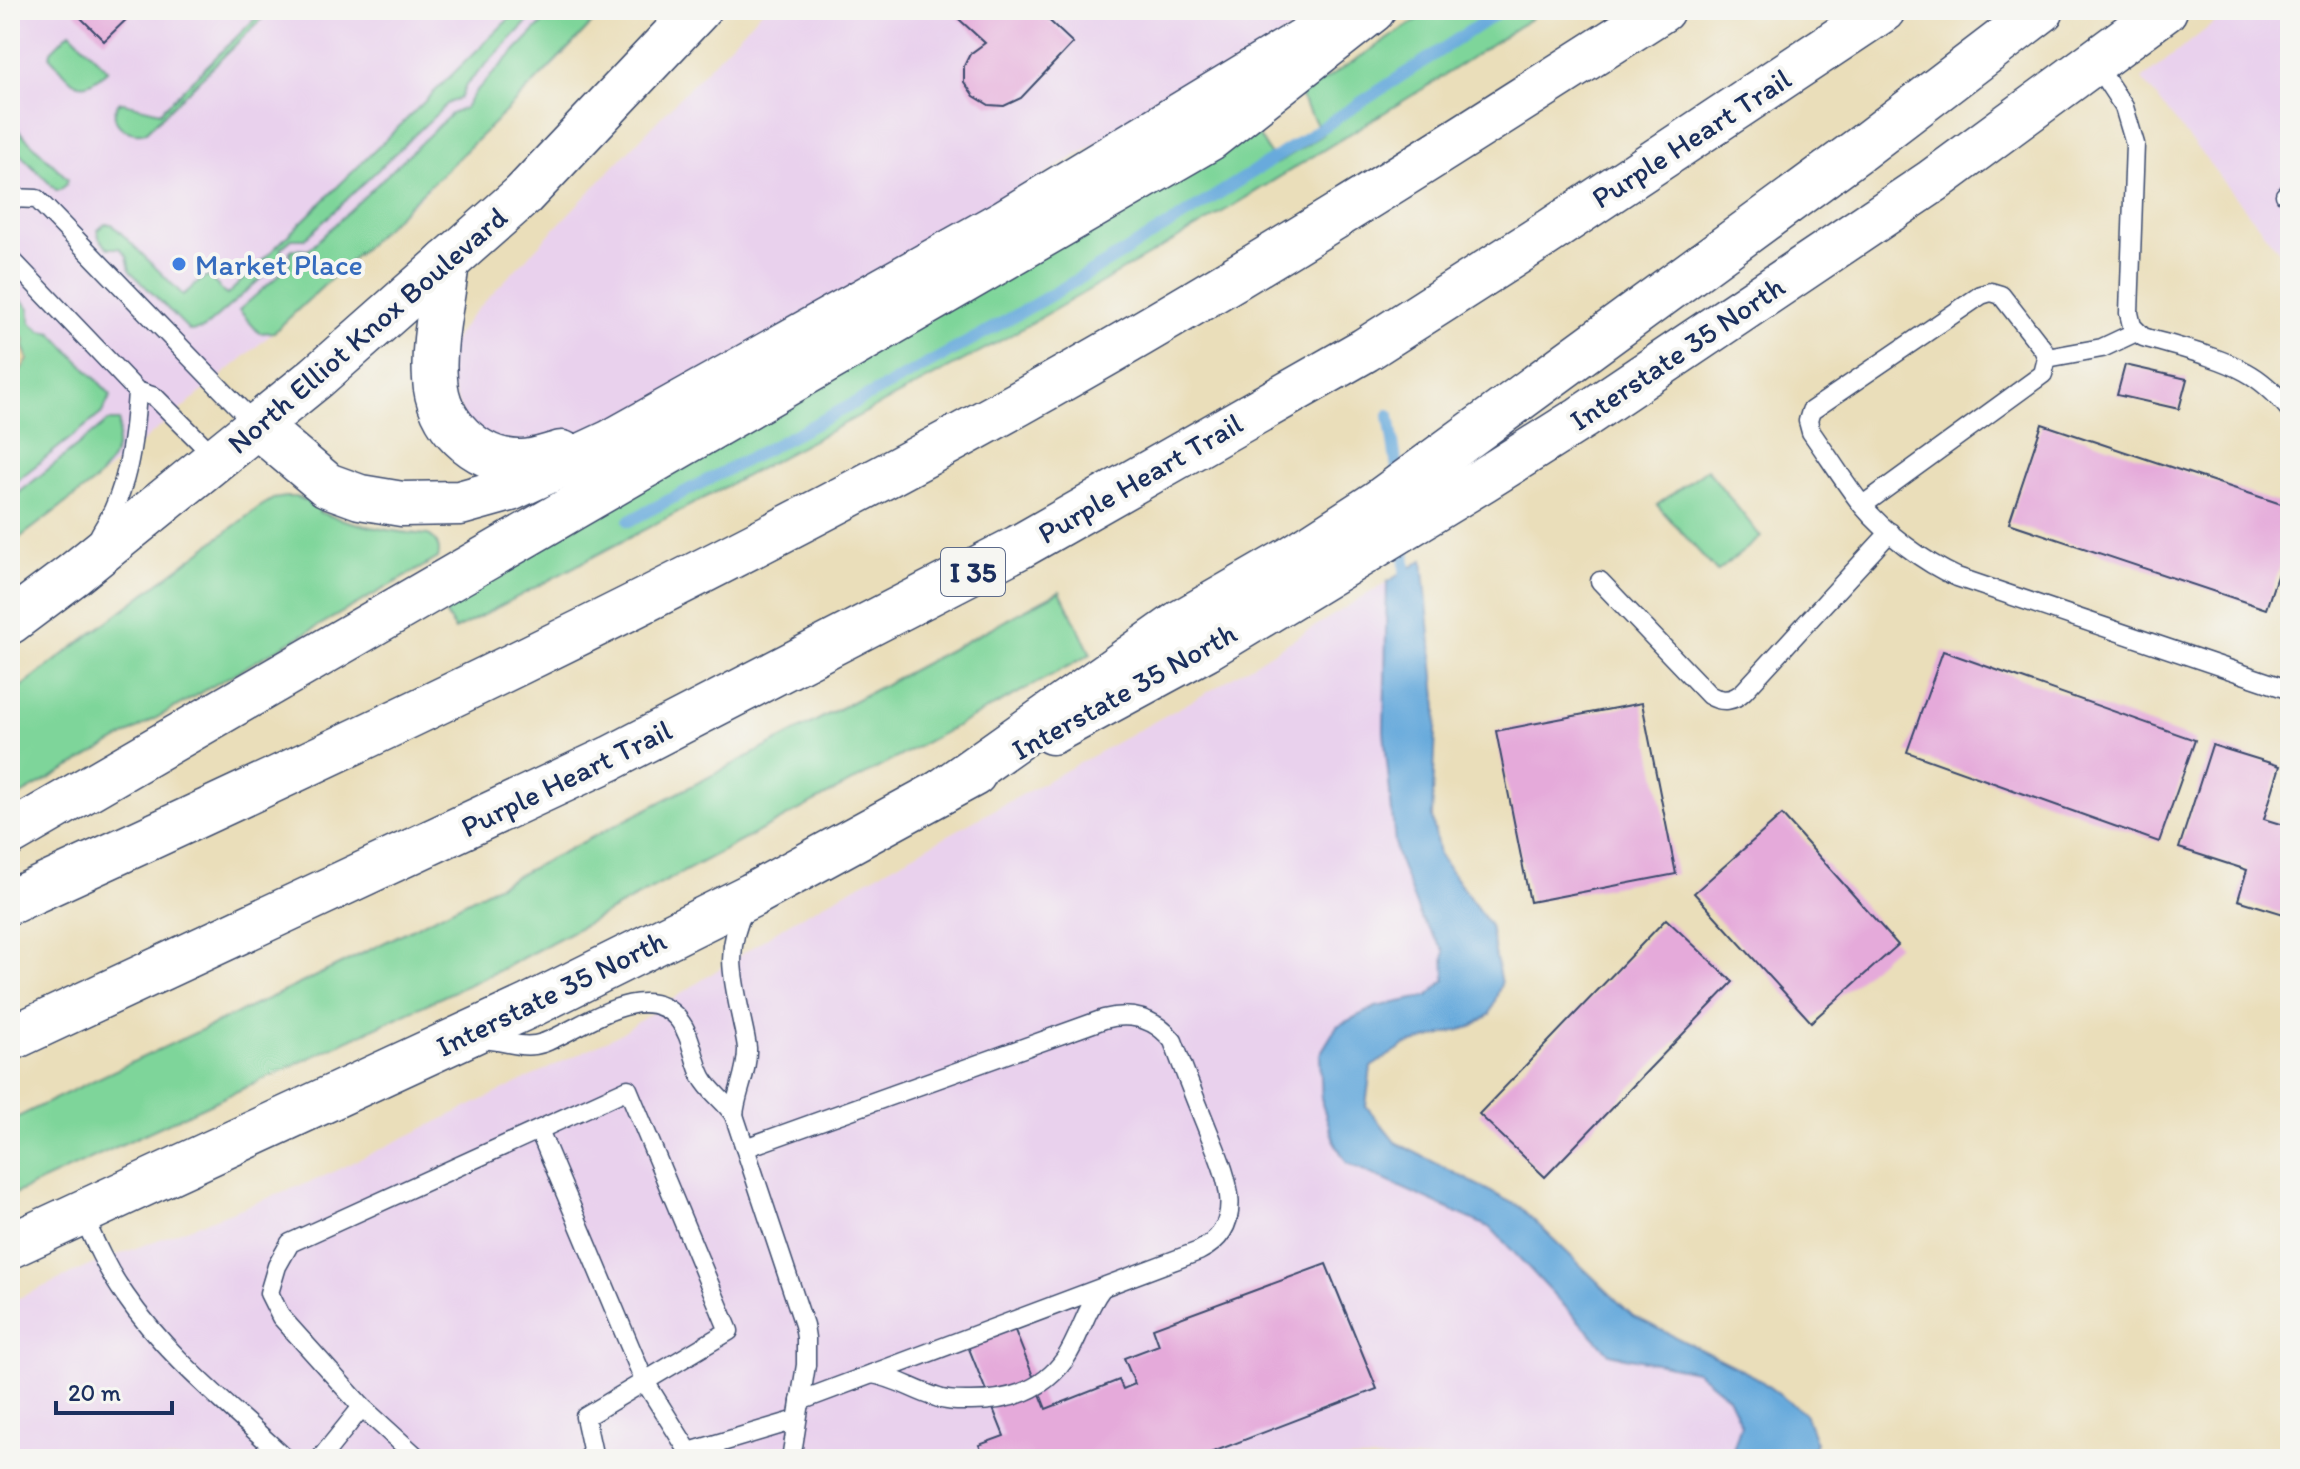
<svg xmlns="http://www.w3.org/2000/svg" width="2300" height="1469" viewBox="0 0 2300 1469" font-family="Itim,sans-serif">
	<rect width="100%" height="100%" fill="#f6f6f2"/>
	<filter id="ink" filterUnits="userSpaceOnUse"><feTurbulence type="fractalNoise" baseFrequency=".0125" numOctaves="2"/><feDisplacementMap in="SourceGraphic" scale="16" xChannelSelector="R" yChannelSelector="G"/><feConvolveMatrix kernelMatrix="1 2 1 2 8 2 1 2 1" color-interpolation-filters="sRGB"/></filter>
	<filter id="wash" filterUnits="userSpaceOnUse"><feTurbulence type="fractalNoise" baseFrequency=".006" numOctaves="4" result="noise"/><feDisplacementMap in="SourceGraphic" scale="32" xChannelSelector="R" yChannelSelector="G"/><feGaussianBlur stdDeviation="1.8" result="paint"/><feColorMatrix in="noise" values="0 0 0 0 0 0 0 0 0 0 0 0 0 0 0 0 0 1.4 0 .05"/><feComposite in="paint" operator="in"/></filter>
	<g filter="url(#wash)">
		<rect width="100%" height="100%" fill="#eadeba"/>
		<g fill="#e9d1ed">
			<polygon points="10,10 605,10 553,66 421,196 274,332 95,481 10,545"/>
			<polygon points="763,10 1325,10 569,453 479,459 441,358 471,316"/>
			<polygon points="2231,10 2290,10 2290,265 2142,79"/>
			<polygon points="1387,582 1384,731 1396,853 1421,918 1444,950 1446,980 1428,996 1376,1007 1347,1163 1491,1228 1610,1354 1696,1371 1728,1397 1741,1424 1730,1459 10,1459 10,1302 91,1265 318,1179 618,1035 789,923 1208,692"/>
		</g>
		<g fill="#7ed59a" stroke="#4c827c" stroke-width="2">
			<path d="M264,10h7l-125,122c-19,6 -42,-12 -26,-30l40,10z"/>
			<polygon points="518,10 539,10 466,85 461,97 447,104 305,239 292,239 281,248 281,261 203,329 190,331 130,271 127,256 120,248 108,248 99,238 98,230 105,224 112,224 183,295 206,276 209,277 227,295"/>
			<path d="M555,10h50c-106,112 -218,217 -331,322l-15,1 -20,-23 50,-44 1,-15 3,-2 15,1 143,-136 14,-6 10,-16z"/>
			<polygon points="1432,10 1544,10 1434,82 1211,219 1004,339 455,630 443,609 483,586 490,577 1253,126 1276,164 1323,135 1300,96"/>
			<path d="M70,32l38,38c-30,28 -35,11 -58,-13l1,-6z"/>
			<polygon points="10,122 68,179 66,185 60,190 56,190 10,144"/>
			<polygon points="10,289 29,308 31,323 41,331 52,333 111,395 102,413 10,486 10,383 20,372 27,354 18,332 10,332"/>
			<path d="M108,421h11c0,28 -5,40 -24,60l-85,64v-45z"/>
			<polygon points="1707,469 1761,537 1717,572 1657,505"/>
			<path d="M286,497h11l24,10 -2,5c36,13 71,20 109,23 9,4 13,14 10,23l-428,243v-106l248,-187 15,-9z"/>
			<path d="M1060,591l31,63 -593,317 -488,225v-75c113,-57 230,-107 343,-163 238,-118 473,-241 707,-367z"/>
		</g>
		<polygon fill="#eeda9e" stroke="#84847e" stroke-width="2" points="10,332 18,332 25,340 23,347 28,360 10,383"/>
		<polygon fill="#68aadc" stroke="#426c9d" stroke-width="2" points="1423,560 1437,708 1432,817 1439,855 1490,926 1501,984 1490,1014 1471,1027 1405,1045 1371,1067 1366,1106 1395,1142 1520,1207 1633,1316 1756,1377 1805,1414 1816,1443 1807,1459 1730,1459 1741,1424 1728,1397 1696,1371 1610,1354 1491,1228 1347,1163 1335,1143 1322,1104 1320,1054 1337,1026 1376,1007 1428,996 1445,980 1444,950 1421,918 1396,853 1384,731 1387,582"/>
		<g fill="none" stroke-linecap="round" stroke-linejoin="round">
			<g stroke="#68aadc" stroke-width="12">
				<polyline points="1389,415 1398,475"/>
				<path d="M629,521c164,-86 331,-170 490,-266 130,-78 256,-162 383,-245"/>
				<polyline points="1404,537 1405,571"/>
			</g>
		</g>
		<g id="blocks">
			<g fill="#e5aada">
				<polygon points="73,10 136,10 104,41"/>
				<polygon points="949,10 1038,10 1073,43 1021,98 1004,106 989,105 974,96 964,82 964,66 970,54 985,43"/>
				<polygon points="2125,365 2187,379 2179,409 2117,395"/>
				<polygon points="2042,424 2290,507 2290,537 2266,609 2009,523"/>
				<polygon points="1943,651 2195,740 2159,842 1907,752"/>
				<polygon points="1642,703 1676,874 1530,902 1496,731"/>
				<polygon points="2212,745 2280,766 2264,819 2290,827 2290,916 2238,900 2247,870 2179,848"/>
				<polygon points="1782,815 1898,945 1811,1022 1694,893"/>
				<polygon points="1666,919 1733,982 1545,1177 1479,1114"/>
				<polygon points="1326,1264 1377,1389 1210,1453 1212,1459 966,1459 982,1452 979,1445 1004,1436 968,1346 1014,1328 1046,1409 1119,1380 1123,1389 1135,1384 1124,1358 1159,1345 1153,1328"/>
			</g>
		</g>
	</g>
	<g filter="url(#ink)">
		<use href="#blocks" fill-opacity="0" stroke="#3a496c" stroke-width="2"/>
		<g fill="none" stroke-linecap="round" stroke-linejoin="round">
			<g stroke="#3a496c" stroke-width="21">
				<g id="service">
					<path d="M2095,63l29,44 11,37 -6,169 3,13 11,11c30,9 77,20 103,35 17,9 31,23 44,38"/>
					<polyline points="2285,195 2290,191"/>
					<polyline points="10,198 37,199 256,425"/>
					<polyline points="10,258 137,391 155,397 217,459"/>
					<polyline points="2047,358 2102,348 2136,332"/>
					<path d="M1863,505l180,-131 4,-16 -4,-9 -42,-54 -10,-3 -10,3 -170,116 -3,10 3,11c17,24 33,50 51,73 23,28 63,58 95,72l333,113"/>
					<path d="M100,534c28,-43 34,-92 37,-143"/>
					<path d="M1600,581l109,114c13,8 25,6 35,-4l146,-159"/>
					<path d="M482,1039c21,1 41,11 61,4 37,-13 101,-67 136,-23 13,16 14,39 23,57 8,15 23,24 32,38l70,210 2,13v27l-15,94"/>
					<path d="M734,1115c2,-23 14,-43 13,-67 -1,-10 -4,-21 -6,-31 -9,-41 -16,-70 4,-109"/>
					<polyline points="539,1130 644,1380 689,1452"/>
					<path d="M745,1148l359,-129c27,-7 51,-1 69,22 10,27 21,55 32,82 16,42 49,100 -6,128l-399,150"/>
					<path d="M82,1213c12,28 25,57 43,82 43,63 106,112 161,164"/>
					<path d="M872,1374c25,4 41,16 64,23 9,4 20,4 30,4 39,1 75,-8 99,-42 15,-22 20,-49 37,-71"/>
					<polyline points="320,1459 362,1407"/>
					<polyline points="419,1459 362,1407 281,1317 269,1293 277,1266 290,1243 628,1089 729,1331 585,1417 592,1449 587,1459"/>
					<polyline points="683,1459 689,1452 796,1420"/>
				</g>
			</g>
			<g stroke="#3a496c" stroke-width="47">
				<g id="secondary">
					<path d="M447,262c-4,37 -15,80 -12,117 2,44 40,82 84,83 13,1 30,-6 43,-9"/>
					<polyline points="256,425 327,485 360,497 402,504 460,503 510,489 611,442 1004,222 1332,23"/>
					<polyline points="10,622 74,574 317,377 523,195 698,10"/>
					<polyline points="1052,732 1207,648 1483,480 1581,418 1933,181 2165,10"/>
					<polyline points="10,1246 529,1006 752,895 974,774"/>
				</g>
			</g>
			<g stroke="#3a496c" stroke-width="47">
				<g id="motorway">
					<polyline points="941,792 1181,622 1292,558 1380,501 1860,149 2042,10"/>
					<polyline points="10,834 1209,139 1373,10"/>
					<path d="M10,902c341,-156 680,-316 1008,-498 220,-122 432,-258 644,-394"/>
					<polyline points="10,1039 611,758 1019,547 1365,350 1543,236 1883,10"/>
				</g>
			</g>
			<use href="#service" stroke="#fff" stroke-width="18"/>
			<use href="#secondary" stroke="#fff" stroke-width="44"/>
			<use href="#motorway" stroke="#fff" stroke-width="44"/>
		</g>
	</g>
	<circle fill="#3f7fe0" stroke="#f6f6f2" stroke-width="3" cx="179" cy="264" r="8"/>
	<g text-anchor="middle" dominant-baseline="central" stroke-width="8" stroke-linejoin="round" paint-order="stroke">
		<rect fill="#f6f6f2" stroke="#5d6b8a" stroke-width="2" x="941" y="548" width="64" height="48" rx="6"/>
		<g font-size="28" font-weight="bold" fill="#1b2f5e">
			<text x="973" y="572">I 35</text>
		</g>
		<g font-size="30" fill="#1b2f5e" stroke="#f6f6f2">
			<text transform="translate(1691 138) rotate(-33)">Purple Heart Trail</text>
			<text transform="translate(367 330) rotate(-41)">North Elliot Knox Boulevard</text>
			<text transform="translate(1677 353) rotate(-34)">Interstate 35 North</text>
			<text transform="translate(1140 478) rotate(-30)">Purple Heart Trail</text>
			<text transform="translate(1124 691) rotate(-29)">Interstate 35 North</text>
			<text transform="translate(566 778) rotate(-26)">Purple Heart Trail</text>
			<text transform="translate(551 993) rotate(-26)">Interstate 35 North</text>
		</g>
		<g font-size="30" fill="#366cbe" stroke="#f6f6f2" text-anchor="start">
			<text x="195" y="264">Market Place</text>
		</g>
	</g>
	<rect width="2300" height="1469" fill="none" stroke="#f6f6f2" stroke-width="40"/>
	<path d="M56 1401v12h116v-12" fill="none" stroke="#1b2f5e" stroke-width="4"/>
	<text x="68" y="1401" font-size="24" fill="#1b2f5e" stroke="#f6f6f2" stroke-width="6" paint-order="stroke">20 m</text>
</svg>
